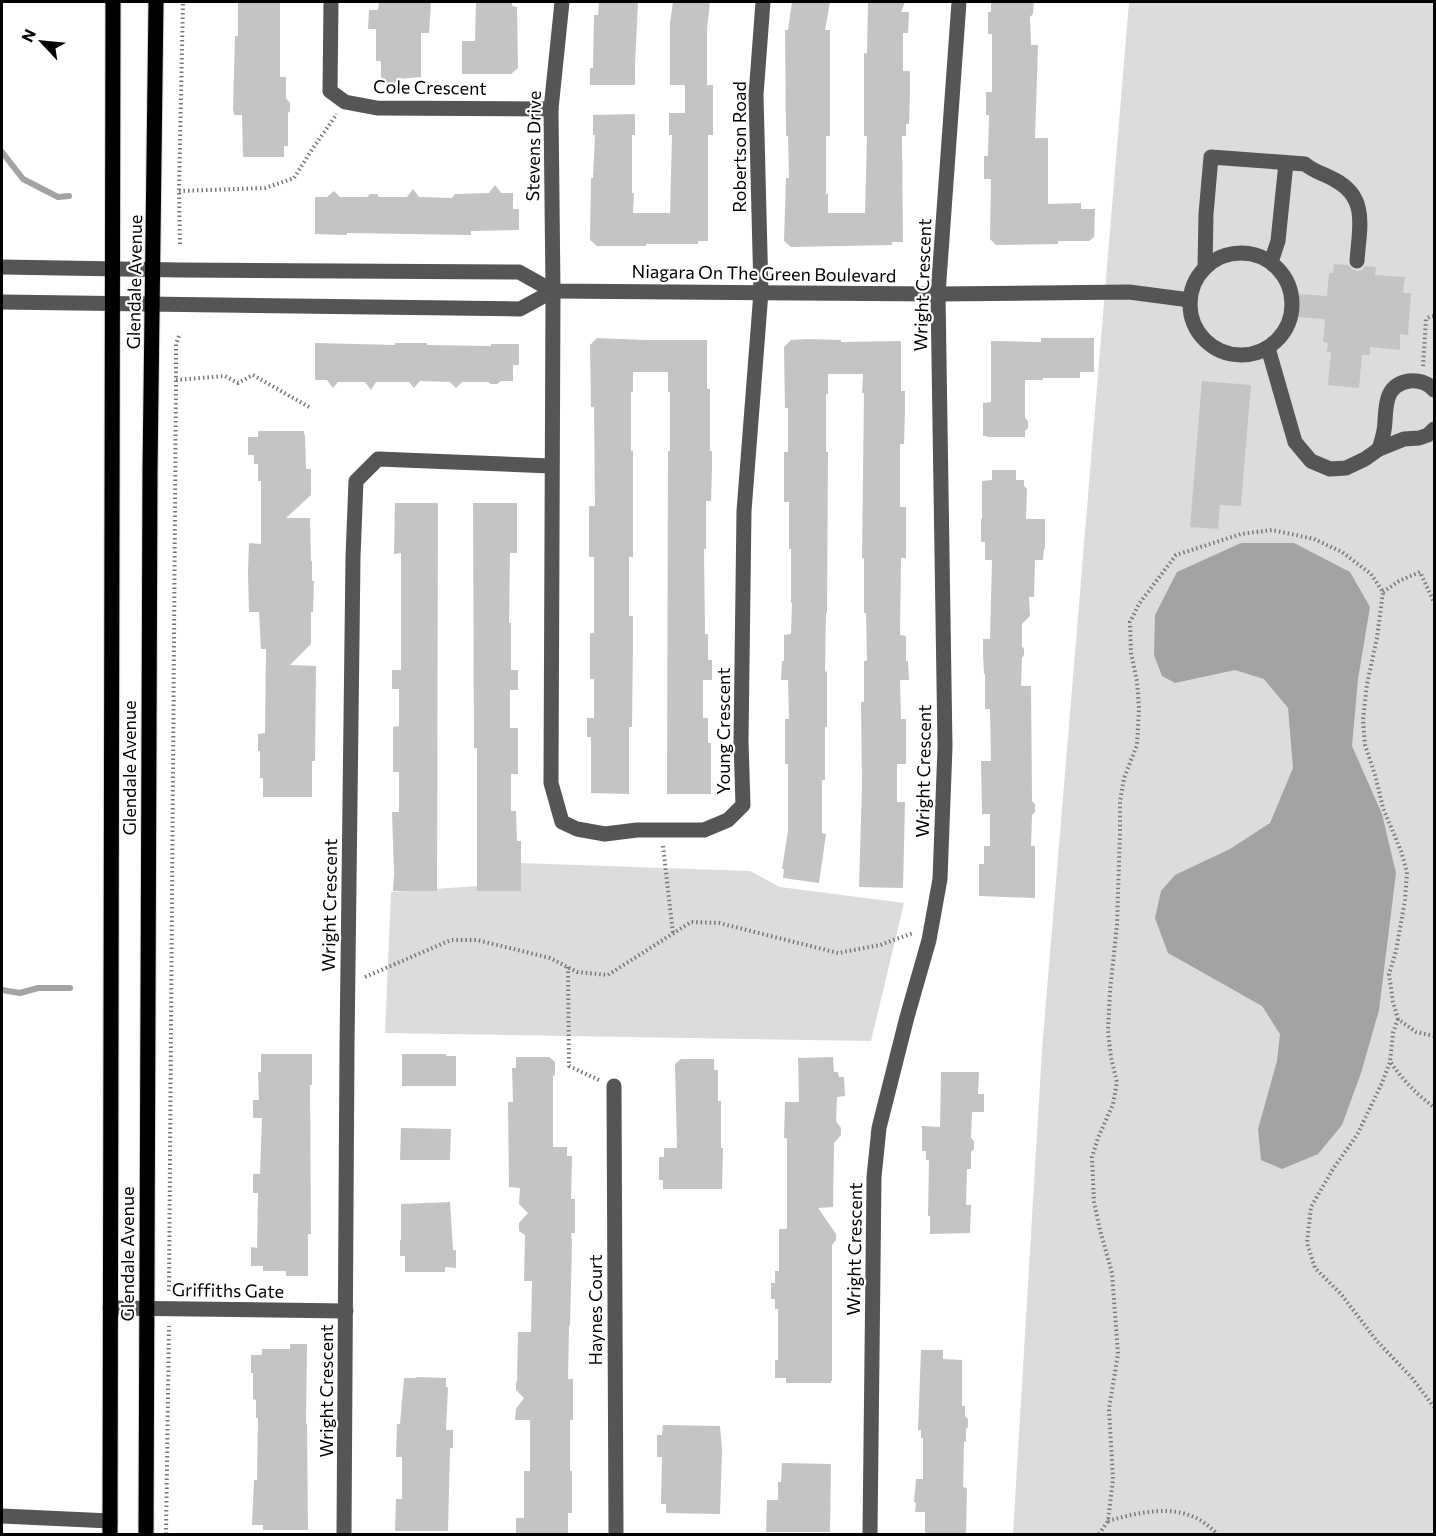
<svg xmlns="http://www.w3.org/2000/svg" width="1436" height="1536" viewBox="0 0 1436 1536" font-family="Commissioner,sans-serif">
	<rect width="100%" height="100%" fill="#fff"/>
	<g fill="#dcdcdc">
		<polygon points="1129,2 1434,2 1434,1534 1013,1534 1042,1050"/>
		<polygon points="519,863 750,871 780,887 904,903 871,1041 385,1033 391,892 507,884"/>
	</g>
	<polygon fill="#a3a3a3" points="1241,543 1294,543 1350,572 1370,607 1358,679 1352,746 1382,814 1396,873 1379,1010 1361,1073 1342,1125 1318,1154 1282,1169 1261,1160 1258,1129 1277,1061 1280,1034 1262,1006 1168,953 1155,918 1161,891 1175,875 1230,849 1270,823 1293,768 1288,708 1264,679 1235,670 1175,683 1162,676 1154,655 1155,615 1177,572"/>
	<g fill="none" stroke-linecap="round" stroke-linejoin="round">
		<g stroke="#a3a3a3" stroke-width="6">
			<polyline points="2,152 23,179 58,197 69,196"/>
			<polyline points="2,990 20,993 38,988 70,988"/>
		</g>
	</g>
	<g fill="#c4c4c4">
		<polygon points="238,2 280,2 280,77 286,77 286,98 290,103 290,111 288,113 288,146 284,146 284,157 243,157 242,115 234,115 233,109 235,36 238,36"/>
		<polygon points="379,2 431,2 429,33 421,33 421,77 399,79 399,83 381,83 381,61 376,61 376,29 368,29 369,10 378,10"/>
		<polygon points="476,2 512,2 512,6 517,7 518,68 511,74 462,74 462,41 475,41"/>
		<polygon points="599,2 638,2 635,64 635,85 590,85 590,68 593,68 594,15 598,15"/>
		<polygon points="673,2 710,2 707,29 707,85 713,85 713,135 708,135 708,241 698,241 698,244 646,244 646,246 597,246 590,240 591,178 593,178 595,135 593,135 593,115 635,114 635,135 632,135 632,193 634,193 633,213 670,213 672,135 669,135 669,113 685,113 685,85 670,85 670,23"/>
		<polygon points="792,2 830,2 825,30 830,30 830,136 826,136 826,194 828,194 828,213 865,213 867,136 864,136 864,53 867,54 868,2 905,2 901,12 909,12 908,33 903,33 903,71 910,71 910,92 909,124 906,124 906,136 902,136 903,242 892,242 892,245 791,247 784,241 786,178 789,178 788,136 786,136 785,30 788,30"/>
		<polygon points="991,2 1034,2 1033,14 1030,17 1031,45 1038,45 1035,138 1048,138 1048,204 1081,203 1081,209 1095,209 1094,237 1089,241 1058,241 1058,244 996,245 990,239 991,179 984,179 984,156 988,156 989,115 986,115 986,92 992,92 992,34 988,34 988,12 991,12"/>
		<polygon points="495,185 501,193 513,193 513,209 519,209 519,230 471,231 471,235 347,233 347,235 315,234 315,197 327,197 334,191 340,197 367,197 370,194 377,194 379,197 407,197 413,189 419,197 452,198 455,194 489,193"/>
		<polygon points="1334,264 1348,265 1352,269 1357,271 1362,270 1365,266 1376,267 1375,275 1405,277 1403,293 1411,293 1408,335 1400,334 1400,350 1370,347 1370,355 1362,355 1359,388 1328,385 1331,352 1327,352 1328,343 1323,342 1325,319 1298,317 1299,294 1327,296 1329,273 1333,273"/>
		<polygon points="597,338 646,340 707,340 707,389 710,389 710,451 712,451 712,469 711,501 706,501 706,549 704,549 705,634 708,634 708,660 712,660 712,680 703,680 703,718 708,718 708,743 711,743 711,794 667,794 668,451 670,451 670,392 668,392 668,372 633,372 633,392 631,392 631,451 633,451 633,557 629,557 629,616 633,616 633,638 632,727 629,727 629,794 591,793 591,737 587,737 587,718 594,718 594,679 590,679 590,634 591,633 594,633 594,557 589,557 589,506 595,506 594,407 591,407 590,345"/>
		<polygon points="1041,338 1094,338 1094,372 1080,372 1080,378 1043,378 1043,380 1025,380 1025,418 1028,421 1028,428 1025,431 1025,437 987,437 987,436 983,436 983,403 991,402 991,341 1041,342"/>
		<polygon points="807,339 841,340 841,342 901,341 901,391 905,391 905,408 904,444 900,444 900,507 906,507 906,558 901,558 900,635 906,636 906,661 908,661 909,680 900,680 901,719 906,719 906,764 897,764 897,802 905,802 903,888 859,887 862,786 861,702 864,702 864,661 867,661 866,613 864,613 864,558 862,558 864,393 862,393 863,374 828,374 828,394 826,394 826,452 828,452 827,613 826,613 825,672 827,671 827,727 825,727 825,780 822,780 822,833 826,834 819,883 783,878 784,869 782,869 788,831 788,764 785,764 785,719 789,719 788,680 781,680 782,661 784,661 784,635 791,634 792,603 791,603 791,549 789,549 789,502 784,502 784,452 788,452 788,408 785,408 784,347 791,340"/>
		<polygon points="315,343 395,345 395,343 427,343 427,345 491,346 491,344 519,344 519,365 513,365 513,381 501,381 497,384 491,384 488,382 462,382 456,388 450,382 420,381 414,388 409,382 376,382 371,390 365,382 338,382 333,388 327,380 315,380"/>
		<polygon points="1202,381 1251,385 1241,506 1220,505 1218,529 1190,527"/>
		<polygon points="258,431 304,431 304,435 305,435 306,469 311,469 311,495 286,518 310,518 311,561 312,561 312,581 314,581 313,612 311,612 311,644 290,665 316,666 315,761 312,761 312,797 263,797 263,778 260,778 260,751 258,751 258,734 265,733 266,649 261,649 259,612 249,612 248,573 249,543 261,544 261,481 258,481 258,464 254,464 254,455 248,455 248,437 258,437"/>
		<polygon points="992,470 1016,470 1016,480 1024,480 1024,486 1027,489 1026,519 1045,519 1045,548 1044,549 1043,560 1035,560 1034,597 1029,597 1030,616 1022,624 1022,646 1024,649 1024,655 1022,658 1021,686 1031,686 1032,801 1035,804 1035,812 1032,815 1031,846 1035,846 1035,898 979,896 979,864 984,864 984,846 990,846 990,814 982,814 981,761 991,761 990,709 985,709 985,674 984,674 983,654 983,639 990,639 992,560 985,560 985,542 981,542 981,519 982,519 982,481 992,480"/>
		<polygon points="395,503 438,503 437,891 393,891 394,873 392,812 399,812 399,772 393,772 393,727 399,726 399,689 392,689 392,670 401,670 401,553 394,554"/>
		<polygon points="473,503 517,503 517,553 510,553 509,623 511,623 511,670 518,670 518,690 510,690 510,728 518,728 518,774 511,774 511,811 516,811 517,841 521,841 521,891 477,891 477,748 474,748"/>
		<polygon points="261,1054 312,1054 312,1085 310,1085 311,1234 308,1234 308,1276 286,1276 286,1271 263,1271 263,1266 251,1266 251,1247 257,1248 258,1193 253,1193 253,1174 260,1174 262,1118 253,1118 253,1100 259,1100 258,1072 261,1072"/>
		<polygon points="402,1054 446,1054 446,1056 456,1056 456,1086 402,1086"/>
		<polygon points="516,1057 549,1057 555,1062 555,1075 553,1076 553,1147 567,1147 567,1156 572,1156 571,1199 575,1199 575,1233 571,1233 572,1243 570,1326 569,1326 568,1379 573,1379 573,1420 570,1420 570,1471 572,1471 572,1513 568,1513 568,1534 516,1534 516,1518 524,1518 524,1471 530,1471 530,1420 515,1420 516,1409 524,1398 516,1390 516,1383 517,1381 518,1332 531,1332 532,1281 524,1281 525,1235 519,1231 519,1223 528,1213 519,1204 520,1188 509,1187 508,1102 513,1102 512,1068 516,1068"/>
		<polygon points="833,1057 834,1072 838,1072 839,1077 844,1077 845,1096 837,1097 836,1121 841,1128 841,1135 834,1143 833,1207 818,1208 836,1234 836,1240 832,1245 832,1381 831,1381 831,1383 786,1383 786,1378 775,1378 775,1360 778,1360 778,1309 775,1309 775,1299 771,1299 771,1283 775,1283 775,1271 779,1271 779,1229 787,1229 787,1138 784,1138 785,1102 799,1102 798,1058"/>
		<polygon points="681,1059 714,1059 714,1070 718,1070 718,1101 721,1101 721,1148 723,1148 722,1189 663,1189 663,1180 659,1180 659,1157 664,1157 664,1148 677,1148 675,1064"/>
		<polygon points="941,1072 979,1072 978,1094 984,1094 984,1112 972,1112 971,1138 974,1141 974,1149 971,1152 971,1169 967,1169 966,1205 971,1205 970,1233 930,1234 930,1216 928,1216 929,1160 926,1160 926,1151 922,1151 922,1126 940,1127"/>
		<polygon points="401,1128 451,1129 450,1160 400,1160"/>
		<polygon points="450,1202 453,1250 456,1250 456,1268 445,1267 445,1272 405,1272 405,1256 400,1256 400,1240 401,1240 401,1204"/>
		<polygon points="290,1344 307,1344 306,1424 307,1424 308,1530 263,1530 263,1525 252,1525 254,1480 257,1480 258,1418 256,1418 256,1400 253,1399 253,1373 251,1373 251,1355 262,1355 262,1349 290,1349"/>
		<polygon points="921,1350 943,1350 943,1359 962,1360 962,1406 965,1406 965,1416 968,1419 968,1427 966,1429 966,1441 964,1442 963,1487 967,1488 966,1534 925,1534 925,1512 915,1512 916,1503 914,1502 916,1479 923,1479 923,1438 921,1438 921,1430 918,1430"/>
		<polygon points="416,1377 446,1378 446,1387 448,1387 446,1430 453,1430 453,1448 450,1448 448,1531 395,1531 396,1499 402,1499 402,1457 396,1457 397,1424 400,1424 404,1378 416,1378"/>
		<polygon points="663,1425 720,1426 722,1450 720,1514 666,1513 666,1504 661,1504 662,1457 657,1457 657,1435 662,1435"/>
		<polygon points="782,1463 831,1464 830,1532 766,1532 767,1500 778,1500 778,1482 781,1482"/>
	</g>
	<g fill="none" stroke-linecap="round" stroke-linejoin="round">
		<g stroke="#dbdbdb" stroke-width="17">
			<g id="major">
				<polyline points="110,1534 113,2"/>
				<polyline points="146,1534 150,471 156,2"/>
			</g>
		</g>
		<g stroke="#777" stroke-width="4" stroke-dasharray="1.5 3" stroke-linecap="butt">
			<polyline points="179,191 265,188 294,178 313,148 337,114"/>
			<polyline points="180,244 179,191 183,2"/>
			<polyline points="1423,366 1426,319 1431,316 1434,316"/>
			<polyline points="176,380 225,376 238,383 253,375 309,407"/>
			<polyline points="1383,592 1399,581 1420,572 1434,602"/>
			<polyline points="663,846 673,934"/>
			<polyline points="568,967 569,1066 599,1080"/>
			<polyline points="365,977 451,940 477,940 550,958 577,972 608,975 691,922 719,923 838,953 880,945 913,933"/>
			<polyline points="1398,1019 1393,1033 1390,1062 1382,1083 1357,1135 1333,1169 1311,1207 1307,1243 1315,1268 1341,1294 1376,1340 1412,1378 1434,1407"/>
			<path d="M1391,1063c12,17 26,32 43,44"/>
			<polyline points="169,1291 176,380 176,344 179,336"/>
			<path d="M1108,1521c39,-11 79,-20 109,13"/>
			<polyline points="166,1534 169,1326"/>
			<polyline points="1099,1534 1108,1521 1113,1479 1109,1409 1118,1354 1112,1273 1100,1230 1094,1202 1092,1157 1098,1138 1113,1104 1117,1082 1111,1058 1108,1031 1110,991 1117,925 1120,833 1120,802 1124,778 1137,745 1139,709 1137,681 1131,653 1130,622 1139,604 1176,555 1241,534 1272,530 1314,539 1342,552 1371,574 1383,592 1377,638 1367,684 1363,720 1365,745 1375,775 1383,808 1401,851 1407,872 1405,900 1396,951 1389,974 1393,1002 1398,1019 1416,1032 1434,1036"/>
		</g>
		<g stroke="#555" stroke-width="15">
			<polyline points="331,2 330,91 345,102 377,108 551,109"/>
			<polyline points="562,2 551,109 553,291 551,783 562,822 577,829 605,834 637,830 704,830 728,820 743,805 741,741 744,511 761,292 756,95 763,2"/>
			<circle cx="1241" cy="304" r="51"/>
			<polyline points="1271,262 1278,241 1286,163"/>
			<polyline points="2,267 180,270 519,272 553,291 938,294 1129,292 1190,300"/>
			<path d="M1205,268l1,-54 5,-57 94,7c9,8 20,10 30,16 34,18 24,49 22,81"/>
			<polyline points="2,302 520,309 553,291"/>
			<polyline points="1268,348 1295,442 1311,461 1330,469 1346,468 1365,459 1379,449 1404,439 1419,438 1428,435 1434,429"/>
			<path d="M1379,449c3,-9 6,-19 6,-28 1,-18 1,-36 24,-40 10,-1 19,2 25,9"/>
			<polyline points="614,1086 616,1534"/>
			<polyline points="110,1308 346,1311"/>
			<polyline points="2,1516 110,1521"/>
			<polyline points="344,1534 347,1047 353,557 356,481 378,459 551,466"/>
			<polyline points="870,1534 874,1177 879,1128 907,1017 929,940 940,879 945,747 938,294 959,2"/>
		</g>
		<use href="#major" stroke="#000" stroke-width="15"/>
	</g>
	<g text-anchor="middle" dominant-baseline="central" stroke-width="4.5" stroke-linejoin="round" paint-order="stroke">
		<g font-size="18" fill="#000" stroke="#fff">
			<text transform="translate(430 87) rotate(1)">Cole Crescent</text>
			<text transform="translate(533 146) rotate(-89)">Stevens Drive</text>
			<text transform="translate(739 147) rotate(-90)">Robertson Road</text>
			<text transform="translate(764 273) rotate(1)">Niagara On The Green Boulevard</text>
			<text transform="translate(134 282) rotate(-89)">Glendale Avenue</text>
			<text transform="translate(922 285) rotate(-88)">Wright Crescent</text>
			<text transform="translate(723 731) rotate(-90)">Young Crescent</text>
			<text transform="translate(129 768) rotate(-90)">Glendale Avenue</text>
			<text transform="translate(923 771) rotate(-89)">Wright Crescent</text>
			<text transform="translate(329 905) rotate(-89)">Wright Crescent</text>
			<text transform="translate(854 1249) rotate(-89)">Wright Crescent</text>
			<text transform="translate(127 1254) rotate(-90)">Glendale Avenue</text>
			<text transform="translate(228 1290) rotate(1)">Griffiths Gate</text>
			<text transform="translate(595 1310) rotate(-90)">Haynes Court</text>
			<text transform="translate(326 1391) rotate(-90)">Wright Crescent</text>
		</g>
	</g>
	<rect width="1436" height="1536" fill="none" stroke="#000000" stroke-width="6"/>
	<g transform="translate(42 42) rotate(296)" stroke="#ffffff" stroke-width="4.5" paint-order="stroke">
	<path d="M0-4.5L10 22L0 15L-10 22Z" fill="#000000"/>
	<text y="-9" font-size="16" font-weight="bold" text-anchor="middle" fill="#000000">N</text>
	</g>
</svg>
